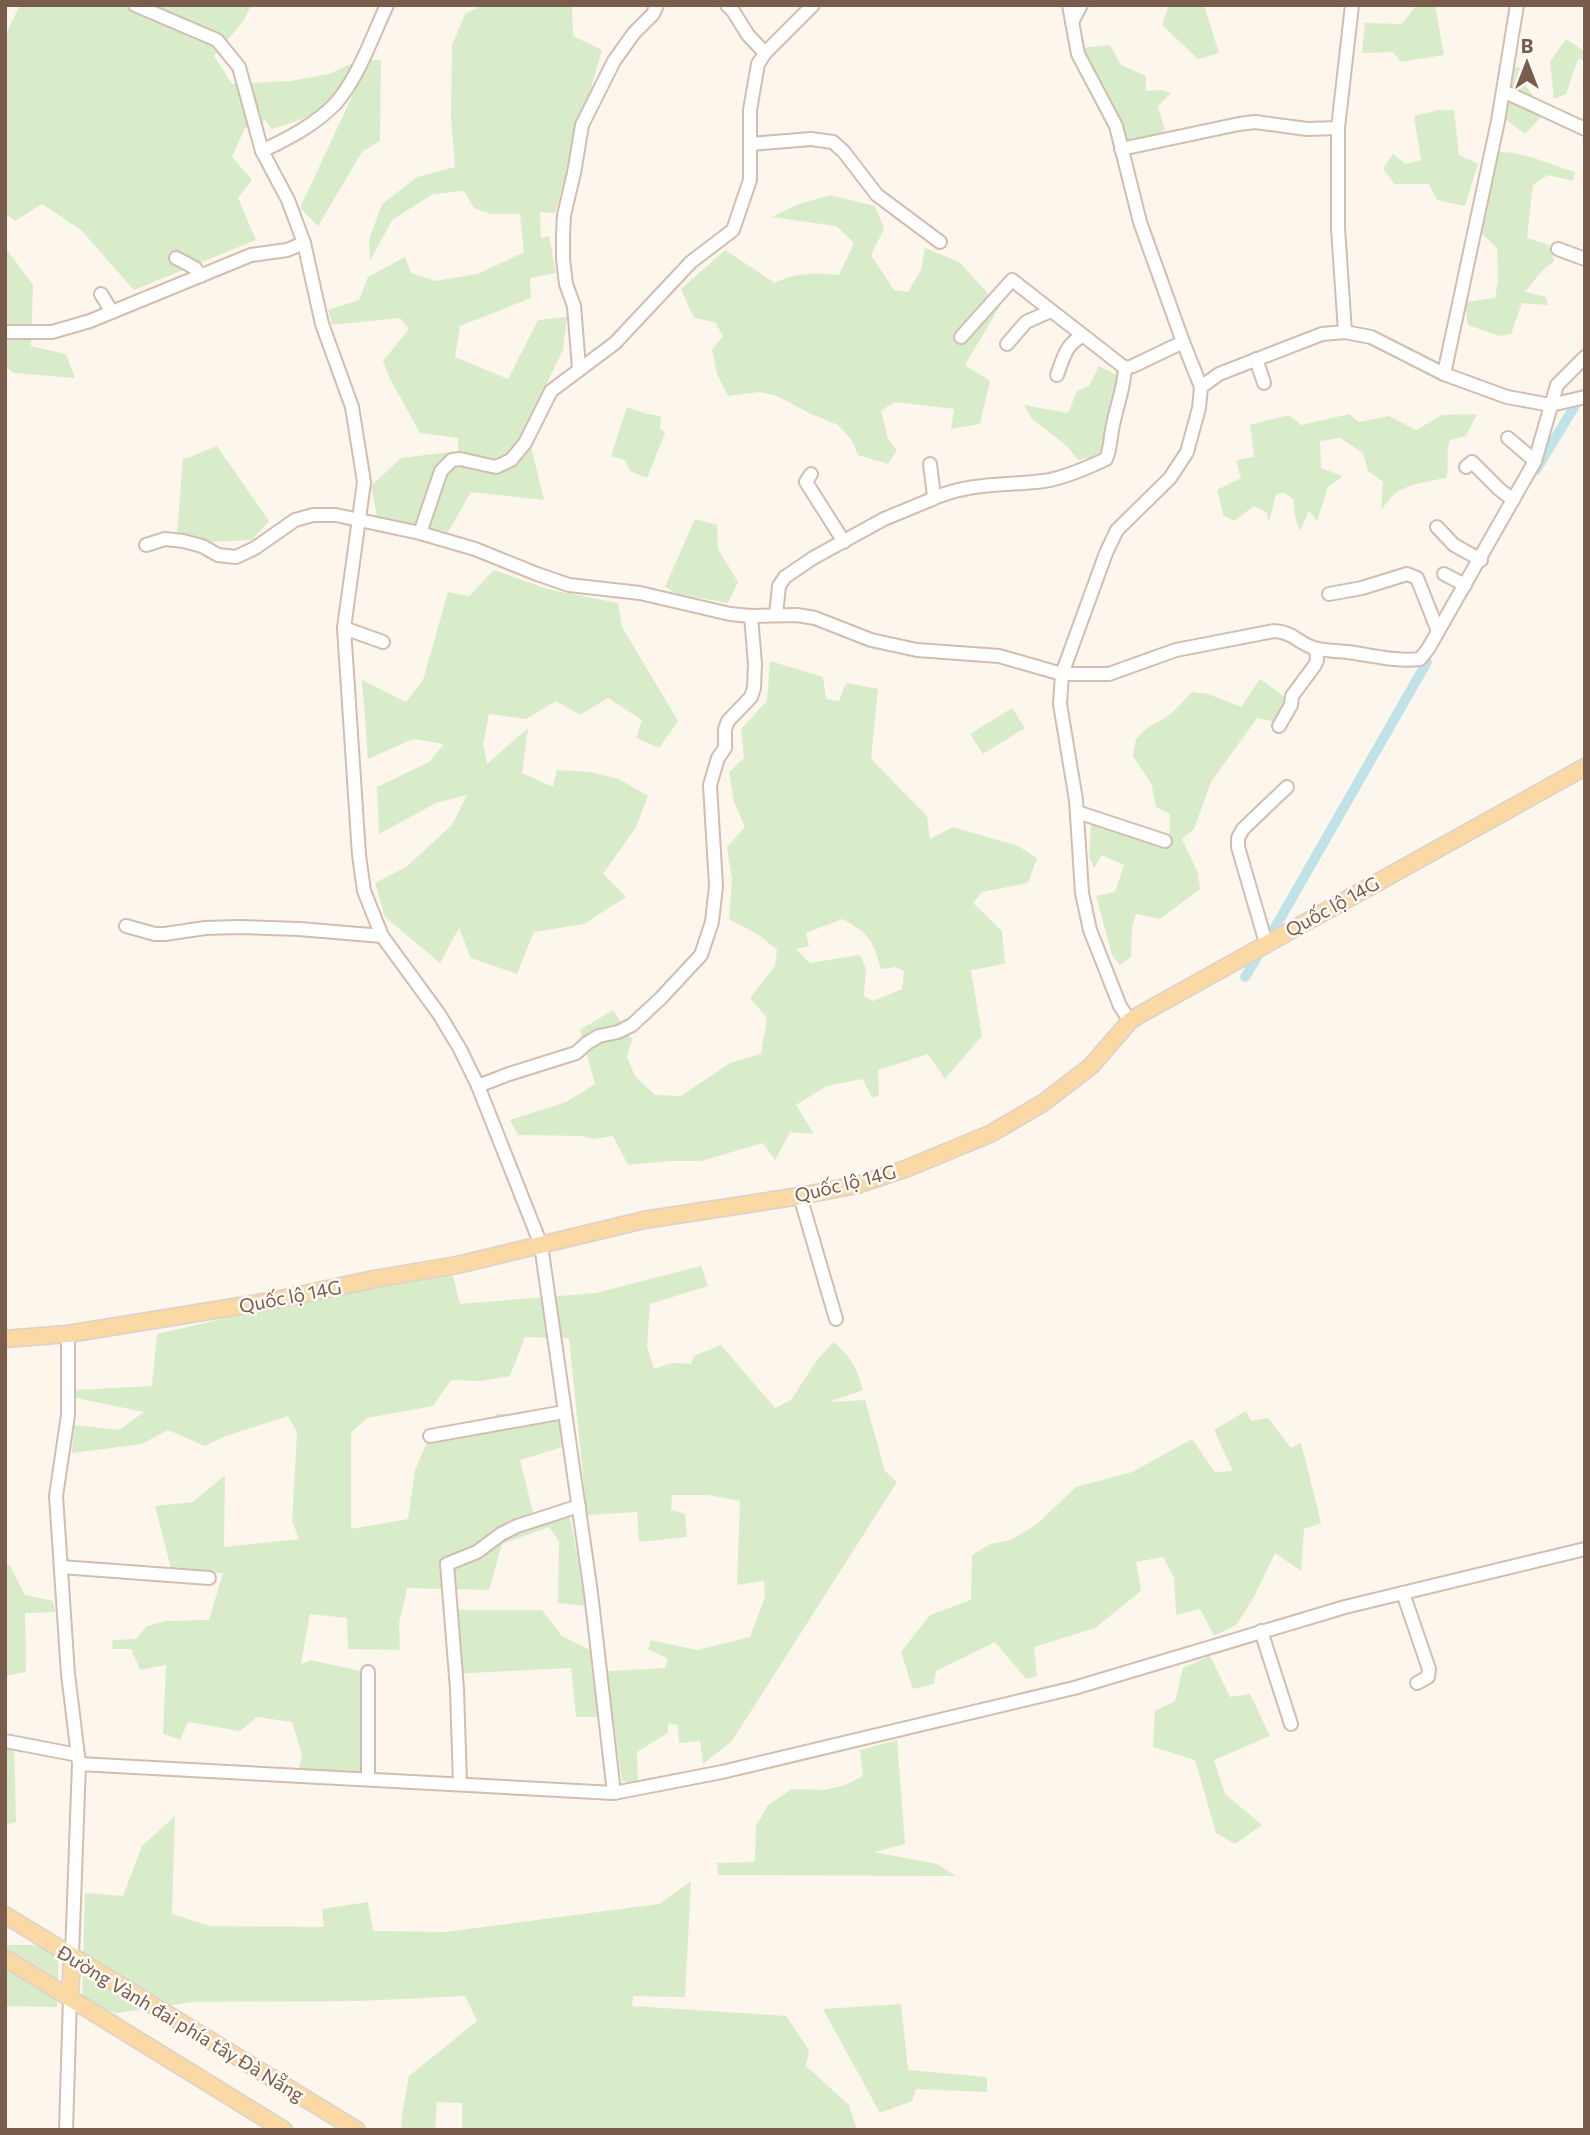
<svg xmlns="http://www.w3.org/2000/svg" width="1590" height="2135" viewBox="0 0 1590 2135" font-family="Commissioner,sans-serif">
	<rect width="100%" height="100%" fill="#fdf6ec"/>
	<g fill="#d8ecc9" fill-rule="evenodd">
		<polygon points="20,5 251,5 244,20 214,56 232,84 290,81 329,74 353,63 350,88 335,94 317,114 272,129 265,120 245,128 232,157 252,180 238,198 256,240 134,290 81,230 42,204 15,221 8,216 5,218 5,36"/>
		<polygon points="483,5 572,5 573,36 602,50 555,213 540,212 541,238 549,236 556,273 530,278 531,298 460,326 455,357 508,379 538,320 567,317 563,350 526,426 544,500 471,492 448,532 377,516 371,486 401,458 458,451 458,438 420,433 390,379 383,361 409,329 400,318 332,325 328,310 359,300 368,277 405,257 411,273 435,281 478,274 524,252 520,214 491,214 474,208 464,191 433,194 392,220 370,261 369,240 382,204 417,177 455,167 451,119 452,45 465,14"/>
		<polygon points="1169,5 1204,5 1219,53 1198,59 1162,25"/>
		<polygon points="1424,5 1435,5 1444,55 1401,62 1393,52 1362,53 1365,23 1402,24 1415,7"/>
		<polygon points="1566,39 1585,52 1585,60 1578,59 1566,94 1554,99 1550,62"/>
		<polygon points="1110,45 1121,65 1146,76 1146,91 1160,90 1171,93 1158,106 1165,131 1128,142 1081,48"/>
		<polygon points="369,60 381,60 380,141 362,152 318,226 300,208"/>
		<polygon points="1501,65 1524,68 1521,79 1544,112 1542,116 1525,134 1493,110"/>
		<polygon points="1439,110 1454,110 1459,155 1478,164 1465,206 1437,200 1429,184 1394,184 1383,168 1393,154 1405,164 1421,160 1414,116"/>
		<path d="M1500,152c25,0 50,13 75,20l-2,9 -25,-6 -15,10 -6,53 22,7 5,16 -13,11 -16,20 21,5 2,8 -26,-2 -11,31 -11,2 -32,-11 -3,-23 30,-4 3,-17 -1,-33 -17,-16 14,-70z"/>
		<path d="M830,195l45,11 9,23 -13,26 23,35 14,2 13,-22 4,-22 34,14 41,44 -35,59 25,16 -10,43 -29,5 3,-20 -60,-7 -13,9 7,28 9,11 -9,14 -30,-9 -7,-16 -13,-14 -29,-12 -32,-17 -18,-4 -31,4 -11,-22 -5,-24 11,-14 -8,-14 -21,-4 -13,-29 44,-39 50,33c20,-11 42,-10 64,-8l15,-32 -18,-17 -64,-9 24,-12z"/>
		<polygon points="5,247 33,285 31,346 66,354 75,378 14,373 5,367"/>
		<polygon points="1099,366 1117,375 1104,451 1100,456 1078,460 1067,446 1032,419 1024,405 1068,413 1077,391 1089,386"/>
		<polygon points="627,407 647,414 661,416 660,428 665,433 647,478 630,471 625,460 611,456"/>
		<path d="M1349,414l10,8 30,-6 27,14 26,-15 35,-1 -11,22 -16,4c-5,13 0,25 -4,38 -15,3 -35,5 -49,14 -6,4 -10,12 -16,17l2,-27 -15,-11 -5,-18 -23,-15 -20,3 1,27 22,8 -15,11 -11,34 -8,-10 -9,20 -5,-15 -2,-17 -10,-7 -7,3 -7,27 -3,-10 -12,-6 -20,15 -11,-6 -6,-25 24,-12 -5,-18 18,-3 -4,-32 39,-10 12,10z"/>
		<polygon points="217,446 269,521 252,540 209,542 177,534 183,458 188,458"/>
		<polygon points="695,519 717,525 718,549 738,582 728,603 678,594 665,587"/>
		<polygon points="494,570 547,589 618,603 622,627 678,721 659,748 636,738 642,720 608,698 580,715 556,701 526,719 489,714 483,744 487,764 528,728 522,773 553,787 557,770 590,772 619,779 648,796 636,827 603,874 626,897 584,924 534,932 517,974 471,958 459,928 440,963 385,917 375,883 406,867 452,825 467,795 436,803 379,834 377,787 429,762 444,744 413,739 368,759 362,680 406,702 423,680 448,592 469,596"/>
		<path d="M770,661l53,16 3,22 13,2 7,-18 32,6 -7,70 56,57 3,23 23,-12 65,19 19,12 -9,25 -46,9 -9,11 29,28 3,33 -34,6 11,66 -37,43 -17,-25 -50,16 1,25 -7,3 -9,-19 -36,7 -31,19 18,29 -24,-2 -15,28 -12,-17 -62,18h-32l-41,4 -15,-29 -21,3 -10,-3 -64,-1 -8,-15 56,-18 29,-18 -15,-54 33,-20 19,30 -5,17 8,19 20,19 26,1 49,-33 31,-9 6,-36 -17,-20 25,-32 2,-16 -18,-15 -30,-16 3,-40 -5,-32 18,-20 -11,-25 -5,-30 15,-14 -3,-29 26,-28zM842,919c27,14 31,22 39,50l15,-2 8,4 -2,18 -29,12 -9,-5 2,-27 -6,-14 -50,8 -14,-14 13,-3 -3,-13z"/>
		<polygon points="1260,679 1286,698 1275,722 1257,718 1211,782 1194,829 1182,839 1198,873 1200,889 1160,919 1136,914 1132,927 1131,957 1120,965 1112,955 1096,896 1115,892 1124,865 1102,855 1094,868 1089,857 1091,823 1169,846 1170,814 1156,807 1151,783 1133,756 1136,739 1146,729 1171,714 1192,692 1208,694 1241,707"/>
		<polygon points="1012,708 1025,728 983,754 970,734"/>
		<path d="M701,1266l7,20 -58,18 -3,42 7,23 18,-6 19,1 3,-8 27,-11 54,63 16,-8 26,-40 16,-18c18,14 24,27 30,48l-34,12 36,-2 20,71 12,11 -165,259 -29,23 -3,-23 -21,2 -1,-18 -10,-2v10l-31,19 1,32 -16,-3 -9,-64h-37l-5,-49 -123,6 3,-64h91l20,26 28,14 2,22 73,-4 3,-9 -20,-10 3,-9 46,10 53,-13 15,-40 -1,-16 -27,4 3,-84 -32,-6h-36l-1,15 14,4 2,23 -48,5 -2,-30 -50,3 -18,-177 -44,-1 -15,39 -29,5 -30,-1 -18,26 -66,12 -16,15v96l57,-10 7,-49 12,-28 69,-16v-12l63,1 4,32 -43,13 14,56 36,2 17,88 -29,-3 1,-62 -10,-14 -47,17 -13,46 -82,-2 -8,36 1,26 -52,-1 -1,-31 -37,-4 -9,50 10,-4 54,12 7,103 -73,-7 3,-13 -10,-33 -35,-5 -17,14 -52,-9 -8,18 -17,-6 3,-69 -26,5 -9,-21h-19l1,-9 23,-1 11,-13 19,-5 43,-1 14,-47 -52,-5 -16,-62 38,-4 32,-27 -1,72 75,-8 -7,-18 5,-89 -9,-16 -65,21 -18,9 -37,-16 -26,14 -70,9 2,-28 45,5 25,-18 -68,-14 -2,-8 78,-4 5,-52 112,-26 183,-36 8,32 136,-11z"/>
		<polygon points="1246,1411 1251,1421 1268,1418 1291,1448 1301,1443 1321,1523 1304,1529 1301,1571 1275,1553 1253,1599 1236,1625 1214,1636 1200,1609 1176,1615 1174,1578 1163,1557 1136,1562 1141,1591 1095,1628 1034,1647 1037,1676 1026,1679 995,1642 936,1671 934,1684 913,1689 901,1652 930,1615 971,1600 972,1555 990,1544 1011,1540 1037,1524 1076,1487 1132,1472 1192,1439 1215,1472 1233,1471 1214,1430"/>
		<polygon points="5,1564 10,1566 25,1595 53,1601 55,1612 25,1613 26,1672 5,1676"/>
		<polygon points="1210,1656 1230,1697 1250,1694 1270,1736 1214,1760 1225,1794 1262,1825 1235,1844 1216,1833 1195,1760 1153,1747 1155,1711 1175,1701 1183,1668"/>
		<polygon points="5,1740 14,1743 16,1822 5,1825"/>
		<polygon points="897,1740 905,1844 874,1852 937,1864 956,1876 718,1875 717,1863 755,1862 756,1826 768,1805 792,1789 824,1790 845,1785 863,1776 860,1750"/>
		<polygon points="175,1816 172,1914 209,1926 324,1927 322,1909 368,1902 373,1931 445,1932 659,1904 691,1881 685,1997 633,1996 632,2006 786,2016 809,2050 806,2066 849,2105 857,2130 462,2130 462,2103 437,2102 435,2130 401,2130 402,2115 409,2076 477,2021 465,1996 359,2001 193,2002 118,2013 82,2006 85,1893 123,1896 142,1846"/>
		<polygon points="5,1945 59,1945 57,2007 5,2006"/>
		<polygon points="901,2004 908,2070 987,2077 987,2092 916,2089 912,2101 880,2113 823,2009"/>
	</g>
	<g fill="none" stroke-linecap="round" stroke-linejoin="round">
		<g stroke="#bfe3e8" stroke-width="10">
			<polyline points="1536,470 1576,404"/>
			<polyline points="1273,931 1427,662"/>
			<polyline points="1245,977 1257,957"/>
		</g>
		<g stroke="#d1beb0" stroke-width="16">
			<g id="minor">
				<polyline points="135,5 217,40 239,67 262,151 288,200 304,243 322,324 352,407 364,482 344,628 359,855 364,891 382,936 439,1014 460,1049 478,1086 541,1245 591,1593 614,1793"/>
				<polyline points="727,5 733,11 748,35 765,53"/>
				<polyline points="1069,5 1078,54 1116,126 1140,222 1183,342 1201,387"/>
				<polyline points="1072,22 1081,5"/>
				<polyline points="1503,91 1585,129"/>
				<polyline points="750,144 811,139 833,142 844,152 877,195 940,242"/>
				<polyline points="1121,149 1239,124 1255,122 1307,129 1338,128"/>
				<path d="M262,151c27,-13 53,-26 74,-48 23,-27 36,-66 51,-98"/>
				<polyline points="1558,249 1585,259"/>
				<polyline points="176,258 195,268 201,276"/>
				<polyline points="101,294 112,312"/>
				<polyline points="5,332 52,332 90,321 251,255 287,250 304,243"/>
				<polyline points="1345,332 1338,228 1338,128 1352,5"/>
				<polyline points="961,337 1012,280 1125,368 1133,366 1183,342"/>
				<polyline points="1007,344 1026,322 1051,311"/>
				<polyline points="1256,359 1264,383"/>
				<polyline points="579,368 574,306 566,284 563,259 563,235 564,215 574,173 582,125 614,61 634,33 653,14 657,5"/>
				<polyline points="1444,374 1498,121 1517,5"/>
				<path d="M1057,375c6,-16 9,-32 26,-39"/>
				<polyline points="1508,438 1535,461"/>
				<polyline points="1466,467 1472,462 1499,489 1513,500"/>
				<polyline points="811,474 806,482 844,542"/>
				<path d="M930,500c37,-18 75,-14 114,-19 20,-3 43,-13 62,-22 5,-11 4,-22 7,-34 4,-20 11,-37 12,-57"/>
				<polyline points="1437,527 1454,545 1481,560"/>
				<polyline points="420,533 441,471 452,460 460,459 496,467 511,460 525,443 551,391 615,343 691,262 733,230 750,180 750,110 758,64 765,53 813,5"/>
				<path d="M146,545l19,-6 18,2 19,5 16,9 18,2 19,-9 40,-28 18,-5h23l84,18 55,16 62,25 32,11 71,8 90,21 21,2 46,-1 18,3 56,22 46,10 82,6 63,18h47l67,-24 98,-19c19,1 24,12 40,17 11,3 23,3 33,4 25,3 48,10 73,7l8,-10 107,-188 22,-76 28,-28"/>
				<polyline points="1444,574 1465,585"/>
				<polyline points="1329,594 1362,588 1407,574 1417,578 1438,631"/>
				<polyline points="776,615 779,586 785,577 813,558 884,519 930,500 934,496 930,464"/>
				<polyline points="344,628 383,642"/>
				<polyline points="1279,726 1291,705 1292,696 1315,665 1317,660 1316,649"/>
				<polyline points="1077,812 1165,841"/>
				<polyline points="126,926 155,934 165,934 205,928 239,927 299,929 382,936"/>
				<polyline points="1266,943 1238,847 1238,838 1243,829 1287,787"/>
				<polyline points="1130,1021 1120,1006 1090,930 1082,893 1076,800 1060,704 1062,674 1106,553 1117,530 1170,478 1187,452 1199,408 1201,387 1219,374 1322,334 1345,332 1371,337 1444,374 1507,397 1551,405 1585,397"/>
				<polyline points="478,1086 509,1074 576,1053 587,1043 599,1036 618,1032 632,1025 661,998 701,955 712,922 716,886 710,785 718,758 725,748 725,729 728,721 751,697 754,688 755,664 751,616"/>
				<polyline points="800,1196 836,1319"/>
				<polyline points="68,1334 68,1415 56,1496 68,1674 79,1764 72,1956"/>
				<polyline points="430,1436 564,1412"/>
				<polyline points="61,1567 209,1578"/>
				<polyline points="1403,1593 1429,1669 1428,1677 1417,1683"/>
				<polyline points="1261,1631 1291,1724"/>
				<polyline points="5,1741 78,1755"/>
				<polyline points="79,1764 614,1793 722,1772 1074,1688 1345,1607 1585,1549"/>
				<polyline points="368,1779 368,1672"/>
				<polyline points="460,1784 457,1689 447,1564 477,1552 501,1534 517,1526 579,1506"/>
				<polyline points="66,2130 70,1998"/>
			</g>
		</g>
		<g stroke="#dad1cd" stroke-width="19">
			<g id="major">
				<polyline points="5,1339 68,1334 276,1300 374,1279 457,1265 644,1220 800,1196 857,1185 905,1169 990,1134 1043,1103 1091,1066 1130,1021 1141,1014 1585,767"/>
				<polyline points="5,1915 357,2130"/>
				<polyline points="5,1958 284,2130"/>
				<polyline points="70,1998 72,1956"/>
			</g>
		</g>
		<use href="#minor" stroke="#fff" stroke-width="12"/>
		<use href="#major" stroke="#fbd9a5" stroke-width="16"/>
	</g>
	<g text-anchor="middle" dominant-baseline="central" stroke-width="5" stroke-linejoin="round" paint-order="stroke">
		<g font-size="19" fill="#7a5c4d" stroke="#fffaf3">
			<text transform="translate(1332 906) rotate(-29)">Quốc lộ 14G</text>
			<text transform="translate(845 1183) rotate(-14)">Quốc lộ 14G</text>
			<text transform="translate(290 1296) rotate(-11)">Quốc lộ 14G</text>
			<text transform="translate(181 2023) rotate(31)">Đường Vành đai phía tây Đà Nẵng</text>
		</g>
	</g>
	<rect width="1590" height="2135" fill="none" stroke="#7a5c4d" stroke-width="14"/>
	<g transform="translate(1527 63)" stroke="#fffaf3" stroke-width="5" paint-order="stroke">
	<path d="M0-5L12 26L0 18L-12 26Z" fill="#7a5c4d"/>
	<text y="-10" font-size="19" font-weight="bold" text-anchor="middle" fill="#7a5c4d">B</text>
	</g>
</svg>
